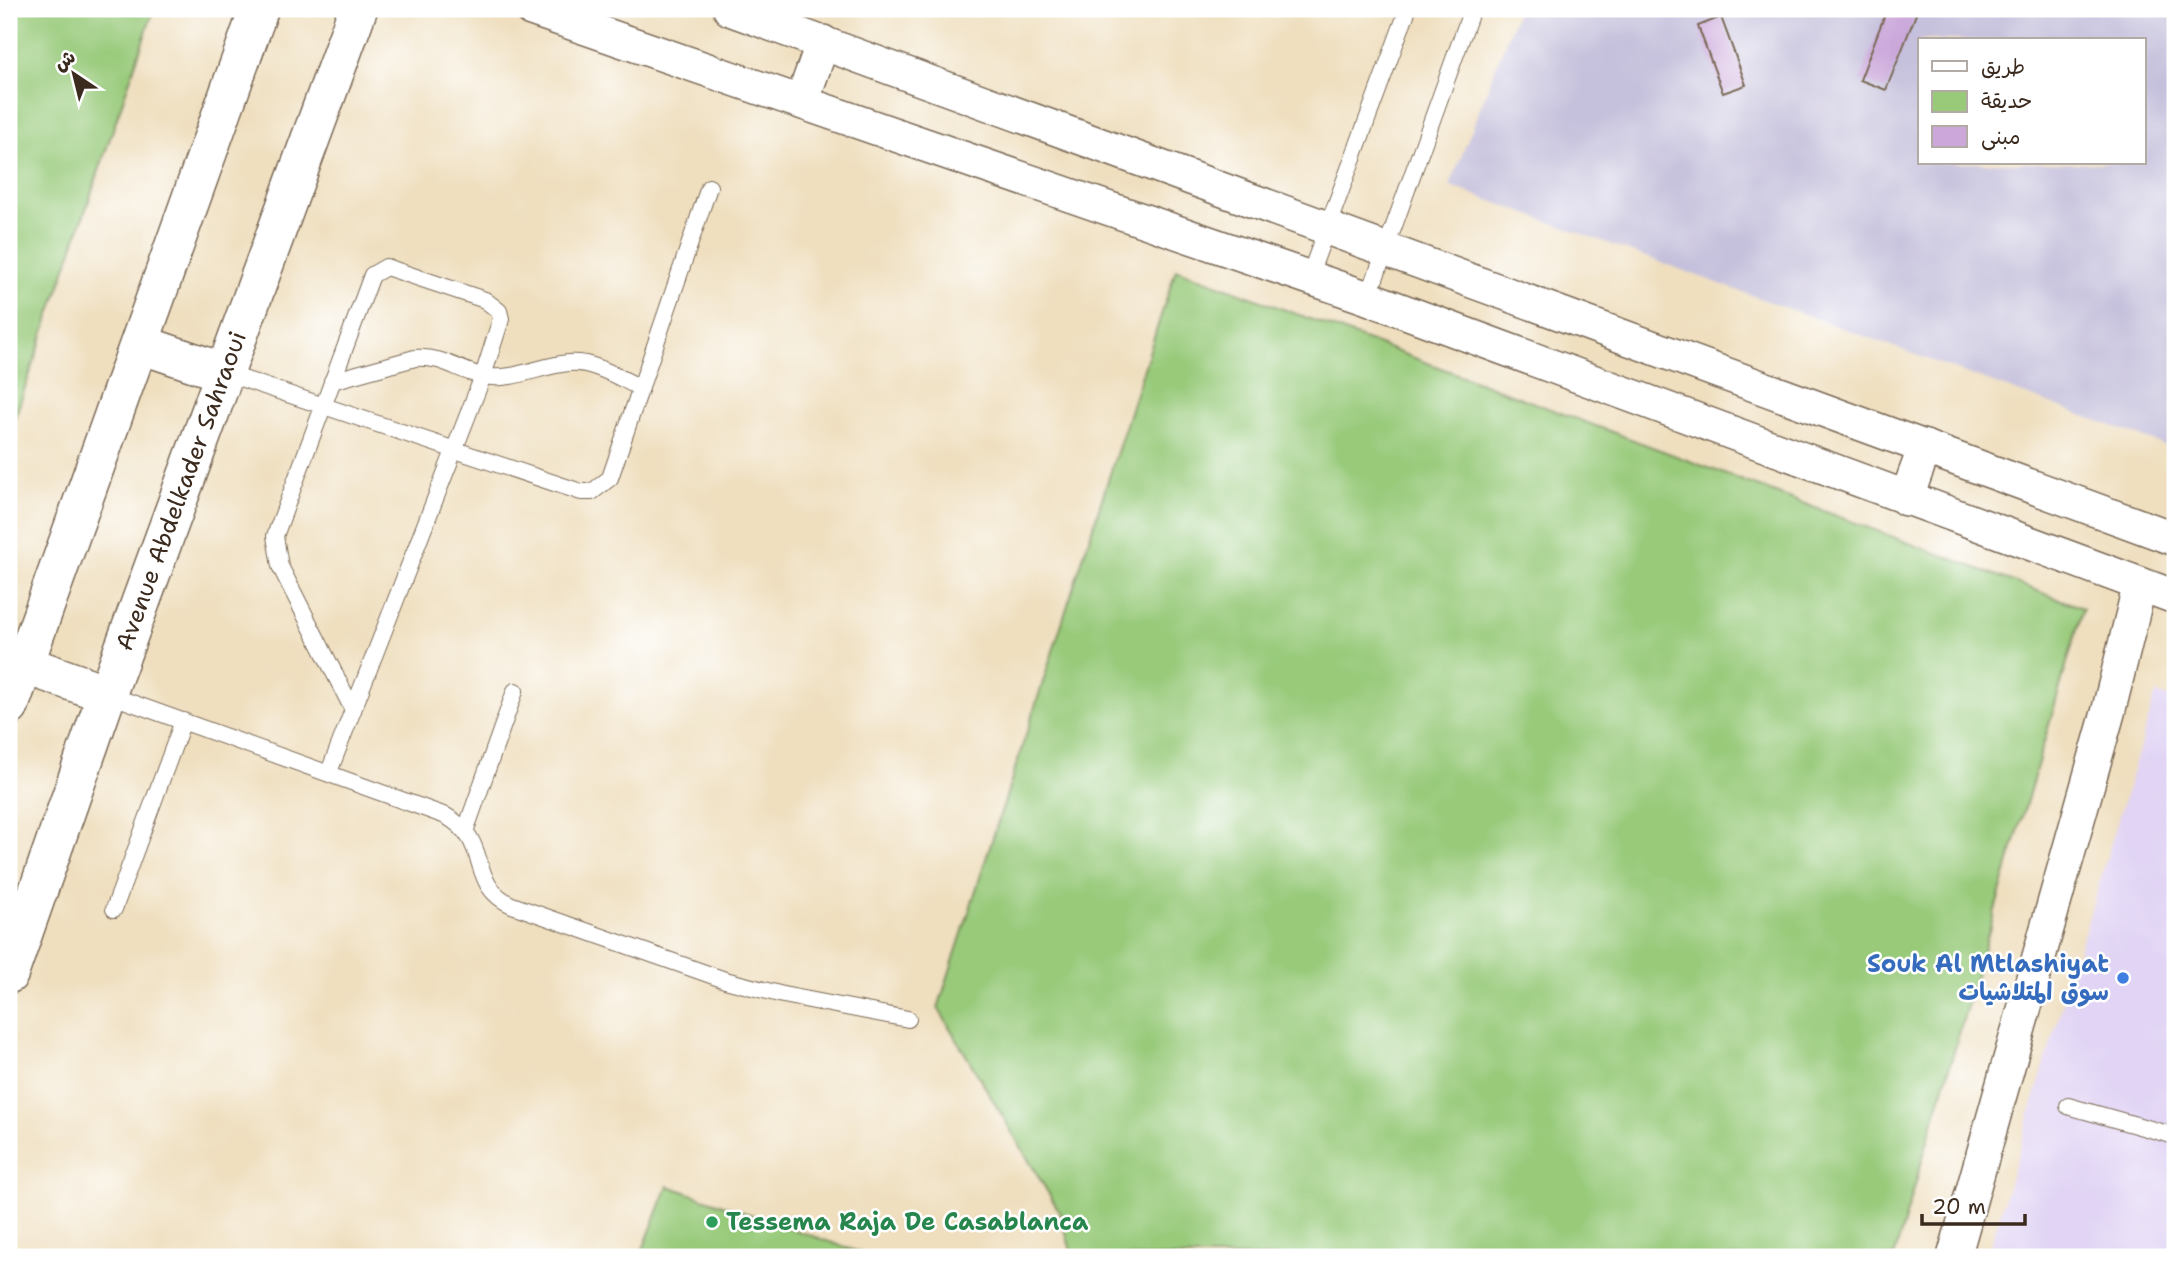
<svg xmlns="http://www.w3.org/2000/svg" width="2184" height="1266" viewBox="0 0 2184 1266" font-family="'Shantell Sans','Playpen Sans Arabic',sans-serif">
	<rect width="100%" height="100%" fill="#fff"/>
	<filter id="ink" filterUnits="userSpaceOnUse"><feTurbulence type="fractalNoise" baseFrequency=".0143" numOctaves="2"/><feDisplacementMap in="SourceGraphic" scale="14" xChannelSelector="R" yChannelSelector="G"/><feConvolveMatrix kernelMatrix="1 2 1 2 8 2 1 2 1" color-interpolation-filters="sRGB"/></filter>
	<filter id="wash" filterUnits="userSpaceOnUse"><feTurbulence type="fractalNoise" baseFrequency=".00686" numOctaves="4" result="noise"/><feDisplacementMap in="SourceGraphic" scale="28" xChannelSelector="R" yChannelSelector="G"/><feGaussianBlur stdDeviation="1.57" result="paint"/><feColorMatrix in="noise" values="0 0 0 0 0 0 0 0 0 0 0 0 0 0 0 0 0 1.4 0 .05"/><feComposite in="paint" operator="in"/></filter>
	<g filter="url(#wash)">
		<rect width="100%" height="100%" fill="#efdfbf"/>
		<polygon fill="#e1d4f4" points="2156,693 2175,699 2175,1257 1987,1257"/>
		<path fill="#c5c0db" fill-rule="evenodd" d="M1518,9h657v440l-725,-263zM1920,40h224v123h-224z"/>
		<g fill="#98ca7a" stroke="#6a7a4c" stroke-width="2">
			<polygon points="9,9 154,9 9,435"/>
			<polygon points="1176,269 2083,608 1894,1257 1073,1257 1059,1211 938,1008"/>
			<polygon points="668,1186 873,1257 640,1257"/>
		</g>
		<g id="blocks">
			<g fill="#cba7da">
				<polygon points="1887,9 1918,9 1886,90 1860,80"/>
				<polygon points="1721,17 1746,85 1723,93 1698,26"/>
			</g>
		</g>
	</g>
	<g filter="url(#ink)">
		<use href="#blocks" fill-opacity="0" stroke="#7a6956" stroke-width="2"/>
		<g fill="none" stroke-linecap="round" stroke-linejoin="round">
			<g stroke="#7a6956" stroke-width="18">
				<g id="lane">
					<polygon points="386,267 485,300 499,311 501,319 483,376 353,710 280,566 275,536 372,275"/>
					<polyline points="1309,277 1408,9"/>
					<polyline points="1368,298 1472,9"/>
					<polyline points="225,373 581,492 592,492 610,478 709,187"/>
					<path d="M332,381l83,-23c30,-2 42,13 68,18 29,6 58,-11 86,-13 25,-2 50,15 72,25"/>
					<path d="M107,694l339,122c47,26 20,68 66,89l213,75 58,15 125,24"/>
					<polyline points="329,772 353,710"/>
					<polyline points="466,829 515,691"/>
					<polyline points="114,909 183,721"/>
					<polyline points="2068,1106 2175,1136"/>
				</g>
			</g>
			<g stroke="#7a6956" stroke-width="36">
				<g id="street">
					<polyline points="531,9 1368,298 2175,597"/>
					<polyline points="730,9 2175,539"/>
					<polyline points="802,101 823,42"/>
					<polyline points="1906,499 1925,447"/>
					<polyline points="1954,1257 2108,713 2140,584"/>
				</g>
			</g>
			<g stroke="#7a6956" stroke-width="41">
				<g id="secondary">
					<polyline points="140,344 225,373"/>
					<polyline points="23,664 107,694"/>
					<polyline points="9,707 259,9"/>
					<polyline points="9,974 107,694 358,9"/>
				</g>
			</g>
			<use href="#lane" stroke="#fff" stroke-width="16"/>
			<use href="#street" stroke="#fff" stroke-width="33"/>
			<use href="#secondary" stroke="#fff" stroke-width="38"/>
		</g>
	</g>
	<circle fill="#3f7fe0" stroke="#fff" stroke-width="2.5" cx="2123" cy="978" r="7"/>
	<circle fill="#2e9e5b" stroke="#fff" stroke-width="2.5" cx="712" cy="1222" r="7"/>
	<g text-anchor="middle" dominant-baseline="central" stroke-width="5" stroke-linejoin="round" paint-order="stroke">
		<g font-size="24" fill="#3b2a1e" stroke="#fff">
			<text transform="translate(181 491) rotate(-70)">Avenue Abdelkader Sahraoui</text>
		</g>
		<g font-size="24" font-weight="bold" fill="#366cbe" stroke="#fff" text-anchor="end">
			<text x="2109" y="964">Souk Al Mtlashiyat<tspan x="2109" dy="28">سوق المتلاشيات</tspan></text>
		</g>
		<g font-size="24" font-weight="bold" fill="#27864d" stroke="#fff" text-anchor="start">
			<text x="726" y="1222">Tessema Raja De Casablanca</text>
		</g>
	</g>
	<rect width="2184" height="1266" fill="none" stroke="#fff" stroke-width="35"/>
	<rect x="1918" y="38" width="228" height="126" fill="#ffffff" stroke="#b1aaa5" stroke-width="2"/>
	<rect x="1932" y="61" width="35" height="10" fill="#ffffff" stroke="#b1aaa5" stroke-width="2"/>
	<text x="1981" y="74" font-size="21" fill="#3b2a1e">طريق</text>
	<rect x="1932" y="91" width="35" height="21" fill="#98ca7a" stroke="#b1aaa5" stroke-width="2"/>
	<text x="1981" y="108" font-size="21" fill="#3b2a1e">حديقة</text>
	<rect x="1932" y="126" width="35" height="21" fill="#cba7da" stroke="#b1aaa5" stroke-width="2"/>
	<text x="1981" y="144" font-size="21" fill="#3b2a1e">مبنى</text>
	<g transform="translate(74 74) rotate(325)" stroke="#ffffff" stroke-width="5" paint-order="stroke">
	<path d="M0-5L12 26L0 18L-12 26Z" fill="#3b2a1e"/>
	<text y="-10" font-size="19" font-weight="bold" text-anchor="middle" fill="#3b2a1e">ش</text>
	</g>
	<path d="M1922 1214v10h103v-10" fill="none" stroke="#3b2a1e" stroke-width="3.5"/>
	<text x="1932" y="1214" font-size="21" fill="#3b2a1e" stroke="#ffffff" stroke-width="5" paint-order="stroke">20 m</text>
</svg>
